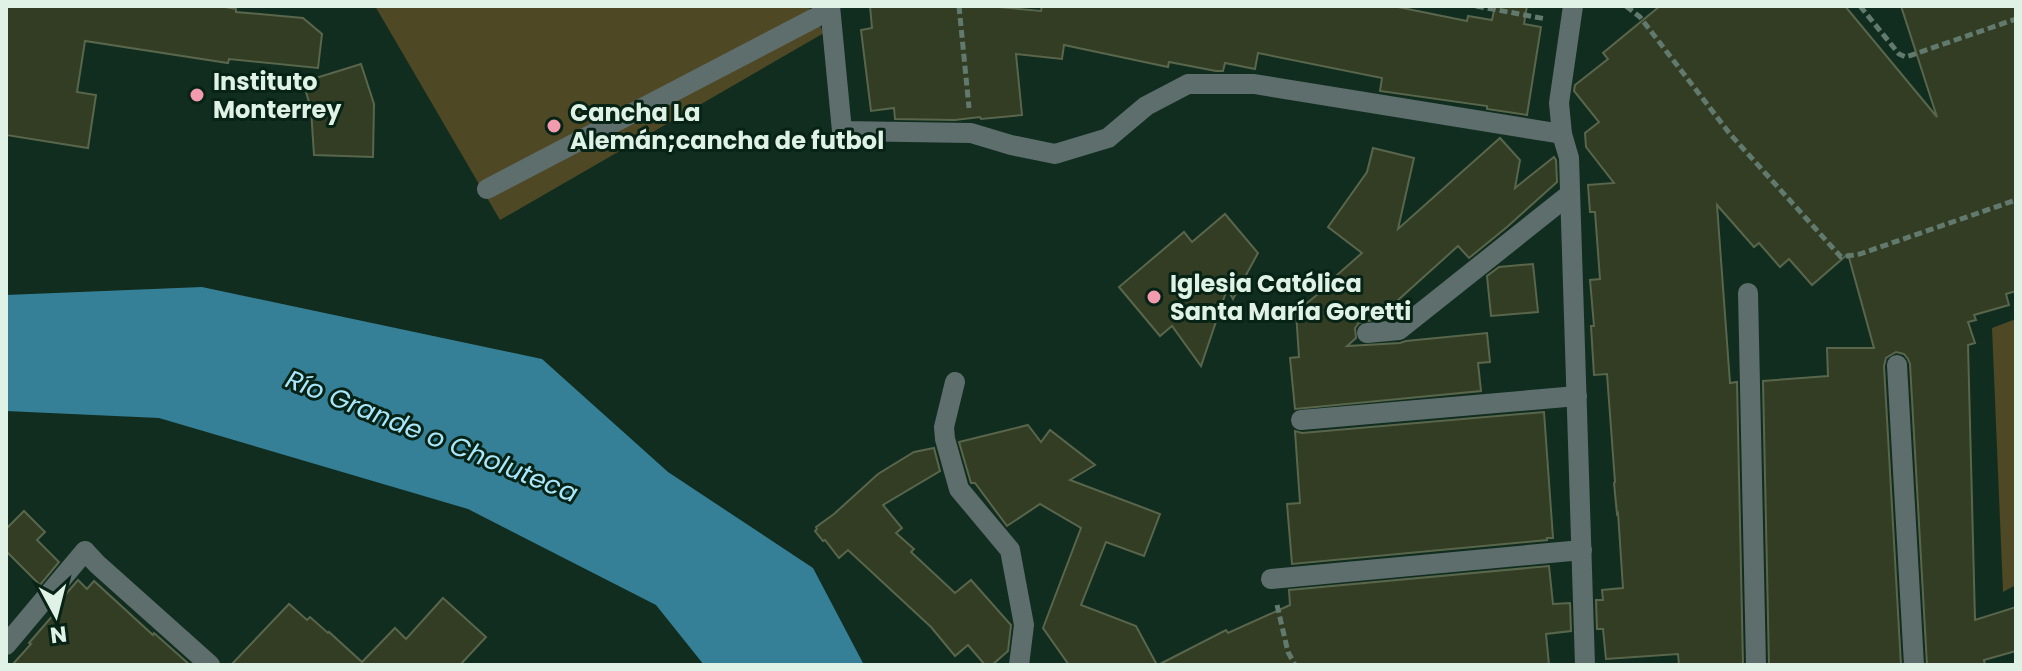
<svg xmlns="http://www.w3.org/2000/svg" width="2022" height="671" viewBox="0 0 2022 671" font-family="Poppins,sans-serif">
	<rect width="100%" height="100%" fill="#112d1f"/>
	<g fill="#4f4825">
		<polygon points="375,6 808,6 824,33 500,220"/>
		<polygon points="2016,319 2016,585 2003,592 1992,328"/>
	</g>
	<polygon fill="#368097" points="202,287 542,359 668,472 813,568 864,665 704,665 656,605 468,509 159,418 6,411 6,295"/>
	<g fill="#323d24" stroke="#59664b" stroke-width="2">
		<polygon points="6,6 219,6 236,9 236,12 303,18 322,34 318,68 229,59 228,63 85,41 77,92 96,95 88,148 6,135"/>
		<polygon points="870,6 988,6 1041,11 1042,6 1393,6 1467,21 1468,16 1492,20 1495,6 1527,6 1524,24 1541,27 1527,115 1487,109 1487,106 1380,91 1382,78 1258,53 1255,69 1225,63 1223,71 1216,71 1169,62 1168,67 1064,45 1062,59 1016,54 1022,115 981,119 980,117 955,120 895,119 894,108 871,111 861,30 872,28"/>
		<polygon points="1660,6 1845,6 1937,117 1901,6 2016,6 2016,291 2006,294 2009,305 1974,315 1976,320 1968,322 1975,343 1968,345 1975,620 2016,607 2016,651 1984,660 1985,665 1927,665 1910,364 1908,359 1904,354 1896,352 1886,358 1884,366 1901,665 1769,665 1763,381 1828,376 1827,348 1874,348 1848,254 1812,285 1789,259 1780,267 1759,243 1754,247 1717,205 1730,383 1737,382 1743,665 1679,665 1678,654 1606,659 1603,629 1597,629 1596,600 1603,600 1602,590 1623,588 1618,513 1617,514 1614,483 1615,482 1607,374 1594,375 1591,326 1594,326 1590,280 1600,279 1595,212 1590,212 1588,185 1614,183 1586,147 1585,133 1599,122 1574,91 1575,85 1608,59 1603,53"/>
		<polygon points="361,64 374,104 373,157 314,155 311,109 303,82"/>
		<polygon points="1500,138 1520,160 1515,188 1554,157 1556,160 1557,182 1507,227 1469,258 1458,246 1377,319 1359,323 1355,328 1356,338 1347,346 1400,343 1406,341 1487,333 1490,362 1478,363 1481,391 1295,409 1290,358 1299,357 1296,312 1339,277 1337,275 1362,253 1328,227 1367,172 1373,148 1414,158 1398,229"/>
		<polygon points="1225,214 1258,253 1233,299 1227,289 1201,366 1172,326 1160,336 1119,287 1184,232 1192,242"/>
		<polygon points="1533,264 1538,312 1491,316 1487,276 1499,267"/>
		<polygon points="1544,412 1553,538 1547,538 1547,540 1292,564 1287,504 1300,503 1295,431 1302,433"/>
		<polygon points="1028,425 1041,442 1050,430 1095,465 1070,480 1160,514 1144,556 1106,542 1081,605 1136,626 1157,665 1069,665 1043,628 1081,528 1040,504 1007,526 975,483 971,483 959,442"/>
		<polygon points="934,448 940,471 883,505 902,528 896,533 914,549 911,552 955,593 971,580 1011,625 1008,651 992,665 985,665 968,645 955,656 931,627 848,550 839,558 825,540 823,541 815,531 817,529 816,527 834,514 878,474 914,452"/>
		<polygon points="24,511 45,532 37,540 59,562 40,585 6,551 6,529"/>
		<polygon points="1549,566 1553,604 1570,603 1571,631 1546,634 1549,665 1158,665 1226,630 1228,633 1290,605 1289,590"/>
		<polygon points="78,580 87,589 94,581 153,635 154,633 190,665 12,665 31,644 29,643 61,606 58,603"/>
		<polygon points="443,598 486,637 460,665 231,665 289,604 307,620 310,617 328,633 329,632 362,662 395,628 406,639"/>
	</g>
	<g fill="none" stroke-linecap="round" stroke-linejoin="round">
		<g stroke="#627a6d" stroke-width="5" stroke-dasharray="8 4" stroke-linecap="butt">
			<polyline points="959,6 969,108"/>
			<polyline points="1476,6 1546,19"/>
			<polyline points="1626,6 1640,17 1730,134 1841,257 1860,254 2016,200"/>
			<polyline points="1860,6 1899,54 1906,57 2016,19"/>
			<polyline points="1277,605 1288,652 1295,665"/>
		</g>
		<g stroke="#5e6e6d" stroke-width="20">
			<polyline points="830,6 842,131 971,133 1011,145 1055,154 1108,138 1146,106 1188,84 1254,84 1562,134"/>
			<polyline points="1573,6 1559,103 1562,134 1569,158 1585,665"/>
			<polyline points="487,189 830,10"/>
			<polyline points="1748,293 1756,665"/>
			<polyline points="1367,333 1399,330 1570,194"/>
			<polyline points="1897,365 1914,665"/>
			<polyline points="955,382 944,427 945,439 959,489 1010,550 1024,625 1019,665"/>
			<polyline points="1301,420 1577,396"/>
			<polyline points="1271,579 1582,550"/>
			<polyline points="6,645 85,551 97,564 210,665"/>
		</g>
	</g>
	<g fill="#f29aae" stroke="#062316" stroke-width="3">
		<circle cx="197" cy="95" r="8"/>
		<circle cx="554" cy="126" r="8"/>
		<circle cx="1154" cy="297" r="8"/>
	</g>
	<g text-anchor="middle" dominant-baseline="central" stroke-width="6" stroke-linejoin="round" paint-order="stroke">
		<g font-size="24" font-weight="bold" fill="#e0f1e6" stroke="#062316" text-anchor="start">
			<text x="213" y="81">Instituto<tspan x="213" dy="28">Monterrey</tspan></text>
			<text x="570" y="112">Cancha La<tspan x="570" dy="28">Alemán;cancha de futbol</tspan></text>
			<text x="1170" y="283">Iglesia Católica<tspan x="1170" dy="28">Santa María Goretti</tspan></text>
		</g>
		<g font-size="26" font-style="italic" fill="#abe7fb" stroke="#062316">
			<text transform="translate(432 436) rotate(22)">Río Grande o Choluteca</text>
		</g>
	</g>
	<rect width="2022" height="671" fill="none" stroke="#e0f1e6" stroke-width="16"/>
	<g transform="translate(56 615) rotate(173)" stroke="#062316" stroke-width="6" paint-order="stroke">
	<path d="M0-6L14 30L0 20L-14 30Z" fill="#e0f1e6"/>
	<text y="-12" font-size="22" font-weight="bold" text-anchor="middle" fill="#e0f1e6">N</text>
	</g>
</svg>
